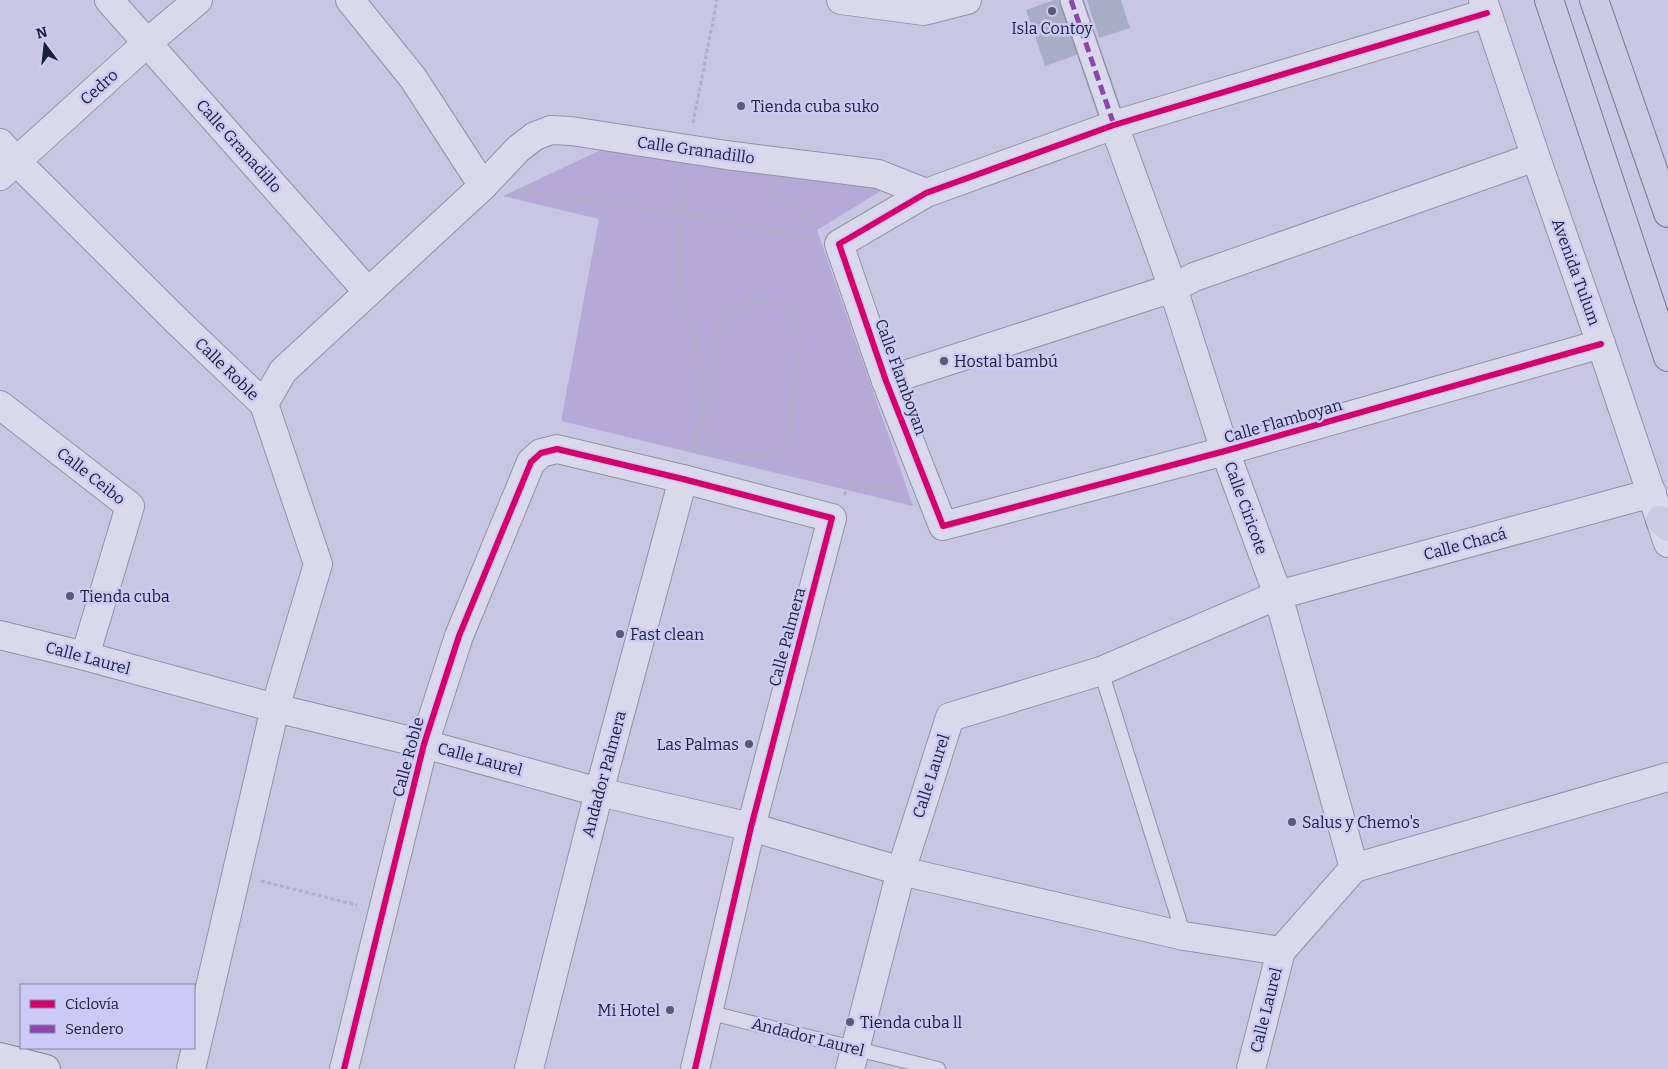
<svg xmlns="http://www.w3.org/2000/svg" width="1668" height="1069" viewBox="0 0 1668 1069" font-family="Bitter,serif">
	<rect width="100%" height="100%" fill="#c7c7e3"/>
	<polygon fill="#b6a8d7" points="605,148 894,183 817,230 913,506 561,421 599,219 503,196"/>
	<g fill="#a8adc6">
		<polygon points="1054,0 1061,0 1079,54 1045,66 1026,10"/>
		<polygon points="1087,0 1121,0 1130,28 1099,38"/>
	</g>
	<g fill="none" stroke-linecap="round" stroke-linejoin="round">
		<g stroke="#9192a7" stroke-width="16">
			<g id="service">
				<polyline points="1101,671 1184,936"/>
				<polyline points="707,1012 938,1069"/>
			</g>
		</g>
		<g stroke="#9192a7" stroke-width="24">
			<polyline id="pedestrian" points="1071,0 1114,125"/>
		</g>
		<g stroke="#9192a7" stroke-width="30">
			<g id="minor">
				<polyline points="109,0 368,292"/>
				<polyline points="350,0 413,78 483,186"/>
				<polyline points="841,0 924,11 967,0"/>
				<polyline points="1487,13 1114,125 926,193 839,244 886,381 943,526 1225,451 1601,344"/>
				<polyline points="1114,125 1173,288 1225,451 1278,595 1354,868"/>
				<polyline points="0,143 17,162 179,323 264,404 318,564 275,708 191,1069"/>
				<polyline points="0,176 147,43 198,0"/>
				<polyline points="886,381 1173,288 1194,277 1521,162"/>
				<polyline points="264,404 283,371 483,186 518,149 535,136 551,130 571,131 726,155 878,174 926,193"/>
				<polyline points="0,405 130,506 85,656"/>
				<polyline points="0,635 85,656 275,708 424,744 599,792 751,827 901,871 1184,936 1281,951"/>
				<polyline points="1354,868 1668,777"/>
				<polyline points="344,1069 424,744 459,636 531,462 541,453 557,449 683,479 832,518 751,827 695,1069"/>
				<polyline points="529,1069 599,792 683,479"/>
				<polyline points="850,1069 901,871 950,717 1101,671 1278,595 1652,493"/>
				<polyline points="1251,1069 1281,951 1354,868"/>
			</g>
		</g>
		<g stroke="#9192a7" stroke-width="30">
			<polyline id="tertiary" points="1483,0 1536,158 1601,344 1668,543"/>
		</g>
		<g stroke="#818397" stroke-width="30">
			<polyline id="secondary" points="0,1057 46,1069"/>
		</g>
		<g stroke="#78798c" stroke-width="30">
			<g id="primary">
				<polyline points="1549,0 1668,357"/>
				<polyline points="1594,0 1668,213"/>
				<polyline points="1660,520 1668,527"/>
			</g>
		</g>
		<g stroke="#b0b2c3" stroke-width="3" stroke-dasharray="4 2.5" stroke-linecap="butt">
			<polyline points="693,123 717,0"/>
			<polyline points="685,176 681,213 678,267 683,305 698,349 702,416 691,452"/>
			<polyline points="769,188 819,228"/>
			<polyline points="517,190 681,213 814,239"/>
			<polygon points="750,301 773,302 793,315 801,338 787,440 772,454 742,457 726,457 712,450 702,416 716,392 715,361 717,332 734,309"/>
			<polyline points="844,495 852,482 899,491"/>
			<polyline points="261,881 357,905"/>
		</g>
		<use href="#service" stroke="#d9d9eb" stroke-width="14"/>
		<use href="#pedestrian" stroke="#d9d9eb" stroke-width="21"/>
		<use href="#minor" stroke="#d9d9eb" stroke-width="28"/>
		<use href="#tertiary" stroke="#d9d9eb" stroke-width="28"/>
		<use href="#secondary" stroke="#d9d9eb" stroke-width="28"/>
		<use href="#primary" stroke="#cacae2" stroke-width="28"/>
		<polyline stroke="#8e44ad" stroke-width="5" stroke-dasharray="10 5" stroke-linecap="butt" points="1071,0 1114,125"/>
		<g stroke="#cbcaf6" stroke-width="9">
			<g id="cycleway">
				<polyline points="1487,13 1114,125 926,193 839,244 886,381 943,526 1225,451 1601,344"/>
				<polyline points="344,1069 424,744 459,636 531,462 541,453 557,449 683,479 832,518 751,827 695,1069"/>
			</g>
		</g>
		<use href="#cycleway" stroke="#d6006c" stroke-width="6"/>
	</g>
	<g fill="#575a72" stroke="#cbcaf6" stroke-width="2">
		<circle cx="1052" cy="11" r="5"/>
		<circle cx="741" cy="106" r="5"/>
		<circle cx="944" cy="361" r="5"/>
		<circle cx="70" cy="596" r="5"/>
		<circle cx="620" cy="634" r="5"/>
		<circle cx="749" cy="744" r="5"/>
		<circle cx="1292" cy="822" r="5"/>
		<circle cx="670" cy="1010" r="5"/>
		<circle cx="850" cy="1022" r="5"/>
	</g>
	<g text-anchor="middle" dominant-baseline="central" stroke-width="5" stroke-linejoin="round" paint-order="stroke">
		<g font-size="16" fill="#1a2035" stroke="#cbcaf6" text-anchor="start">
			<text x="1052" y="28" text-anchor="middle">Isla Contoy</text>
			<text x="751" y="106">Tienda cuba suko</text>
			<text x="954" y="361">Hostal bambú</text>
			<text x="80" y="596">Tienda cuba</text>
			<text x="630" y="634">Fast clean</text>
			<text x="739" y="744" text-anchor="end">Las Palmas</text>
			<text x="1302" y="822">Salus y Chemo's</text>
			<text x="660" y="1010" text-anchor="end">Mi Hotel</text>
			<text x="860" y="1022">Tienda cuba ll</text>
		</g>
		<g font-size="16" fill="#1a2035" stroke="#cbcaf6">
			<text transform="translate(99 87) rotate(-42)">Cedro</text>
			<text transform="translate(239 146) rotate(48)">Calle Granadillo</text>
			<text transform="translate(696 150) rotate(8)">Calle Granadillo</text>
			<text transform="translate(1576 272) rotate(70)">Avenida Tulum</text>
			<text transform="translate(227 369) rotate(44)">Calle Roble</text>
			<text transform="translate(901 377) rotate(70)">Calle Flamboyan</text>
			<text transform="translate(1283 421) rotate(-16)">Calle Flamboyan</text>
			<text transform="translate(91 476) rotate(38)">Calle Ceibo</text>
			<text transform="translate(1246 508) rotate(70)">Calle Ciricote</text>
			<text transform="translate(1465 544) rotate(-15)">Calle Chacá</text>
			<text transform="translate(787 637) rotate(-75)">Calle Palmera</text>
			<text transform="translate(88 658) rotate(15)">Calle Laurel</text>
			<text transform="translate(408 757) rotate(-75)">Calle Roble</text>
			<text transform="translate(480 759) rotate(15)">Calle Laurel</text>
			<text transform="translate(604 774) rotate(-75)">Andador Palmera</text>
			<text transform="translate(931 776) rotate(-72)">Calle Laurel</text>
			<text transform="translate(1266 1010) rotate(-76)">Calle Laurel</text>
			<text transform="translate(808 1037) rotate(14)">Andador Laurel</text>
		</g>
	</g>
	<rect x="20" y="984" width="175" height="65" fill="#cbcaf6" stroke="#8486a9"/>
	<rect x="30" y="1000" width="25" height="8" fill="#d6006c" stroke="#8486a9"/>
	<text x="65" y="1009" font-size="15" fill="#1a2035">Ciclovía</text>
	<rect x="30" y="1025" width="25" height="8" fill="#8e44ad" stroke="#8486a9"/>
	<text x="65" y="1034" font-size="15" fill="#1a2035">Sendero</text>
	<g transform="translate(45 45) rotate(345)" stroke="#cbcaf6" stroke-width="4" paint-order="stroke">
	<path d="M0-4L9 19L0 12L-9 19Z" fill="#1a2035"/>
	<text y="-8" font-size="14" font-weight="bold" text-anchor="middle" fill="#1a2035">N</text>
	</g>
</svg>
